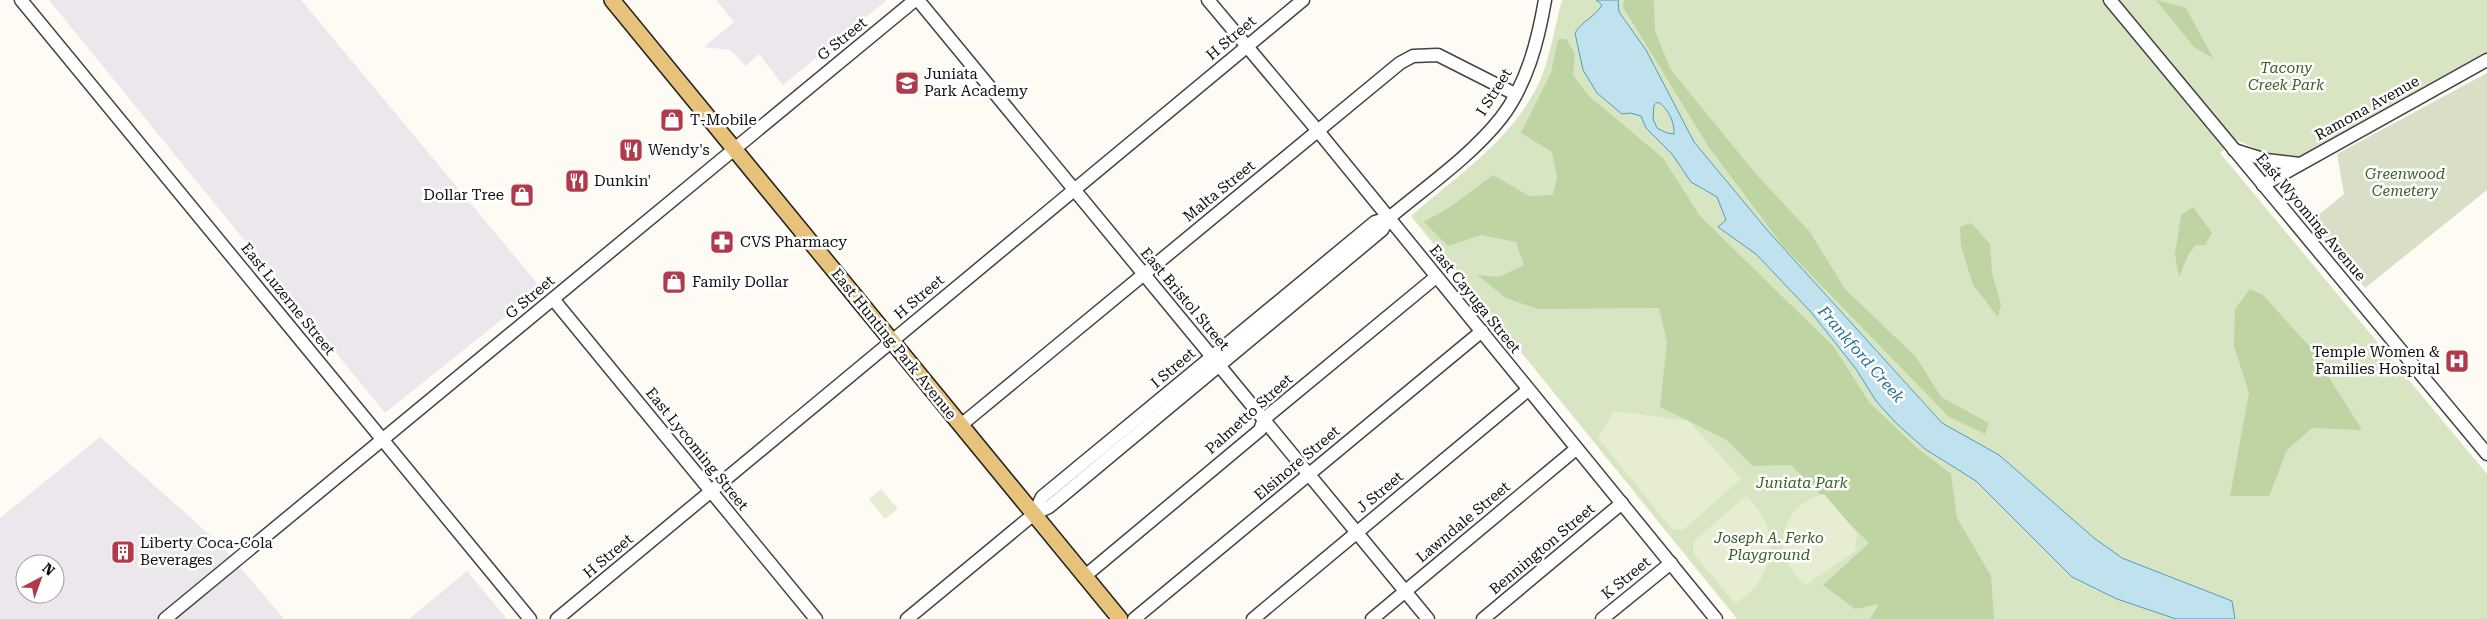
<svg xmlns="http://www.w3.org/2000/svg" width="2487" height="619" viewBox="0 0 2487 619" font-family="'Roboto Serif',serif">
	<rect width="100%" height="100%" fill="#fefbf5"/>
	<g fill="#ece6ed" fill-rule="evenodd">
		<polygon points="49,0 301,0 541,288 385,413"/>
		<polygon points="716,0 887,0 783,85 759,54 746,66 730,50 704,47 734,22"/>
		<path d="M100,437l121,108 63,74h-284v-101zM25,564h30v30h-30z"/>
		<polygon points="467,571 507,619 409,619"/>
	</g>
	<path fill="#d8e5c2" d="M1562,0h925v55l-191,105 -20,-2 -39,-18 -17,13 267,321v145h-750l-326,-403c49,-43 113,-84 134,-149 7,-22 11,-45 17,-67z"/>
	<g fill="#bed4a3">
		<polygon points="1624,0 1654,0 1655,31 1671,70 1755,173 1810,232 1845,289 1916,357 1941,397 1989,423 1985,434 1949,417 1782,245 1708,146 1623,7"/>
		<polygon points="2156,0 2186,8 2213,58 2194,47"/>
		<polygon points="1558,39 1566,39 1575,53 1573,75 1589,96 1663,158 1700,216 1834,347 1869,402 1916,447 1951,474 1957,518 1991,576 1994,619 1870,619 1879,604 1855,609 1823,585 1869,543 1791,465 1753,466 1727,440 1660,407 1667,342 1659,308 1538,309 1506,298 1477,275 1499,277 1524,265 1516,242 1481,235 1448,246 1424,222 1450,207 1493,175 1529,196 1553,195 1557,178 1552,152 1521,133 1551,73"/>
		<polygon points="2193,207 2212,233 2205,245 2196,245 2188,255 2179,277 2175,254 2181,215"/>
		<polygon points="1971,223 1990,244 1992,273 2001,305 1998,317 1973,285 1961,246 1960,227"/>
		<polygon points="2250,289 2263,295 2310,347 2362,430 2312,428 2287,450 2269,496 2230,496 2249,393 2234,346 2235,309"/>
	</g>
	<polygon fill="#d9dfc7" points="2487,73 2487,190 2365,288 2311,221 2344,194 2337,154"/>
	<g fill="#e7edd2">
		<polygon points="1614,411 1689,421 1741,479 1683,530 1672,529 1598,438"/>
		<polygon points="881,489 898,509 885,519 869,499"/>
		<path d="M1824,494l33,39 -2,18 -49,34c-37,-28 -28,-79 18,-91z"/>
		<path d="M1746,496c36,31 31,83 -11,107l-42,-50 1,-12z"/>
	</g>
	<path fill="#c0e2ef" stroke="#509dbd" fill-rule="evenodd" d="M1596,0h22l1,12 27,38 48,92 74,89 174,192 57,32 95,83 28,20 110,43 3,18h-59l-59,-20 -45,-22 -96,-96 -51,-32 -29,-26 -20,-22 -20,-32 -46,-58 -54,-57 -38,-27 8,-7 -9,-23 -26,-15 -19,-28 -26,-26 -5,-12 -11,-3 -8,1 -25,-21 -14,-23 -8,-37c7,-12 20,-16 27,-28zM1658,102c9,5 17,20 16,32l-7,-1 -10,-5 -4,-9 1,-14z"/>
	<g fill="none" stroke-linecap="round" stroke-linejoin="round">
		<g stroke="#434343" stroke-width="15">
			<g id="minor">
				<polyline points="21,0 530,619"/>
				<polyline points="918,0 1428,619"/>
				<polyline points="1208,0 1318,131 1716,619"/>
				<polyline points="2110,0 2487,454"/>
				<polyline points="2234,150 2266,160 2300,164"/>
				<polyline points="2263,185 2487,60"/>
				<polyline points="553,299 816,619"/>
				<polyline points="961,425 1400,63 1413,56 1438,55 1515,94"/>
				<polyline points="1034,514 1042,497 1375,222 1389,218"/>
				<polyline points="1085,576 1260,430 1264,419 1436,277"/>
				<polyline points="165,619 915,0"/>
				<polyline points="557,619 1303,0"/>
				<path d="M907,619l127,-105 15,-7 333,-277 7,-12c38,-32 81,-61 112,-100 26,-34 37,-77 44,-118"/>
				<polyline points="1134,619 1482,331"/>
				<polyline points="1253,619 1528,390"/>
				<polyline points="1372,619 1576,449"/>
				<polyline points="1483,619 1622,503"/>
				<polyline points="1602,619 1671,563"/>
			</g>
		</g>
		<g stroke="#212121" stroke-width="18">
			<polyline id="major" points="612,0 1120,619"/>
		</g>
		<use href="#minor" stroke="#fff" stroke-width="12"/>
		<use href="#major" stroke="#e7c27b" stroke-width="15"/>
	</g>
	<defs>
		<g id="school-square" transform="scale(1.25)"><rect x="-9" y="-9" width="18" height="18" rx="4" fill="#b0394b" stroke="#fff"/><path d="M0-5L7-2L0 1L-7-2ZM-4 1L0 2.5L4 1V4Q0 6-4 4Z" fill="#fff"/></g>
		<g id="shop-square" transform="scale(1.25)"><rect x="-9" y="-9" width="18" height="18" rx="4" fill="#b0394b" stroke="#fff"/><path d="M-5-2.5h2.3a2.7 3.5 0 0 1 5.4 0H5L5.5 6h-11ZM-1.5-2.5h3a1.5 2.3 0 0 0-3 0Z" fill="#fff"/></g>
		<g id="restaurant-square" transform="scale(1.25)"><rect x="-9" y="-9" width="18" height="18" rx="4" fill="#b0394b" stroke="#fff"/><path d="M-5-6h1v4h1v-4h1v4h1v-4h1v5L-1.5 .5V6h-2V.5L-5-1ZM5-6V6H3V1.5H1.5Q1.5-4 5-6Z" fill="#fff"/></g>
		<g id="pharmacy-square" transform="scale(1.25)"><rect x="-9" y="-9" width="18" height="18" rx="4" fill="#b0394b" stroke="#fff"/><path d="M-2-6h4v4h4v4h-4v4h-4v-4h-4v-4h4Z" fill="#fff"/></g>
		<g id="hospital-square" transform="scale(1.25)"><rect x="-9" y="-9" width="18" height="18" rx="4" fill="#b0394b" stroke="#fff"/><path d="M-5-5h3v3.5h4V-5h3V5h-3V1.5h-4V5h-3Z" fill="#fff"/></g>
		<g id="building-square" transform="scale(1.25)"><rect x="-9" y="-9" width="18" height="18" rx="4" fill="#b0394b" stroke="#fff"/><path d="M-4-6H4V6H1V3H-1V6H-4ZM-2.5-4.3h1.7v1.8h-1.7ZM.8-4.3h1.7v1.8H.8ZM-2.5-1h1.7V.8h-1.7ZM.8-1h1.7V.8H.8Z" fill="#fff"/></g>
	</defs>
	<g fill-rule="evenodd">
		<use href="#school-square" x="907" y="83"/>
		<use href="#shop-square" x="672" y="120"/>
		<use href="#restaurant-square" x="631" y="150"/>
		<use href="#restaurant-square" x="577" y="181"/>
		<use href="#shop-square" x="522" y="195"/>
		<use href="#pharmacy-square" x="722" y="242"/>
		<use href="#shop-square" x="674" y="282"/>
		<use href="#hospital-square" x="2457" y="361"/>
		<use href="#building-square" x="123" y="552"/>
	</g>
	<g text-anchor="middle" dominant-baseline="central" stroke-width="5" stroke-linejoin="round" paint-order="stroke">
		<g font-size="15" fill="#101010" stroke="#fff">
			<text transform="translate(1231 38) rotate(-40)">H Street</text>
			<text transform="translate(842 39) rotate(-39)">G Street</text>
			<text transform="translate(1494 92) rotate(-58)">I Street</text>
			<text transform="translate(2367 108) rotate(-29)">Ramona Avenue</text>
			<text transform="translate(1219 191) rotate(-39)">Malta Street</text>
			<text transform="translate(2311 217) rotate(50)">East Wyoming Avenue</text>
			<text transform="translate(530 297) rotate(-40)">G Street</text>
			<text transform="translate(919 297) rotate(-40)">H Street</text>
			<text transform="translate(288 299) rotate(51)">East Luzerne Street</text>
			<text transform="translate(1185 299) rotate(50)">East Bristol Street</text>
			<text transform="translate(1475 299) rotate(51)">East Cayuga Street</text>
			<text transform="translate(894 344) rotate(51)">East Hunting Park Avenue</text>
			<text transform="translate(1173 368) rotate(-40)">I Street</text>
			<text transform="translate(1249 414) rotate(-42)">Palmetto Street</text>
			<text transform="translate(697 449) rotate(51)">East Lycoming Street</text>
			<text transform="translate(1297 463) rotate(-40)">Elsinore Street</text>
			<text transform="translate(1380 492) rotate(-40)">J Street</text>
			<text transform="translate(1463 522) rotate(-40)">Lawndale Street</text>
			<text transform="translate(1542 549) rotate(-40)">Bennington Street</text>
			<text transform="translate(608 556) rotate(-40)">H Street</text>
			<text transform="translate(1626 578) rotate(-39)">K Street</text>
		</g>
		<g font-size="15" font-style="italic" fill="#3a6128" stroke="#fff">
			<text x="2286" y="68">Tacony<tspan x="2286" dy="17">Creek Park</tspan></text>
			<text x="2405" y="174">Greenwood<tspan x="2405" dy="17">Cemetery</tspan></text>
			<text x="1802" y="483">Juniata Park</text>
			<text x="1769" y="538">Joseph A. Ferko<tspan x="1769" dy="17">Playground</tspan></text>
		</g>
		<g font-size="15" fill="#101010" stroke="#fff" text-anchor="start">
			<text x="924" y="74">Juniata<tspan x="924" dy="17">Park Academy</tspan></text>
			<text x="690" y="120">T-Mobile</text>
			<text x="648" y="150">Wendy's</text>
			<text x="594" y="181">Dunkin'</text>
			<text x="504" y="195" text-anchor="end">Dollar Tree</text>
			<text x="740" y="242">CVS Pharmacy</text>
			<text x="692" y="282">Family Dollar</text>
			<text x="2440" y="352" text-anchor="end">Temple Women &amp;<tspan x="2440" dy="17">Families Hospital</tspan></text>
			<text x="140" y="543">Liberty Coca-Cola<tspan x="140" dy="17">Beverages</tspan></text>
		</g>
		<g font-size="16" font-style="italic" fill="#287093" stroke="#fff">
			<text transform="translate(1861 354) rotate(49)">Frankford Creek</text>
		</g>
	</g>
	<g transform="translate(40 579) rotate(41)"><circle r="24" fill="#ffffff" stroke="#9f9f9f"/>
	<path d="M0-4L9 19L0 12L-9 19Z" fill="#b0394b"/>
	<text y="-8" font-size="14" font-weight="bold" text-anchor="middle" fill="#101010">N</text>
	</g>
</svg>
